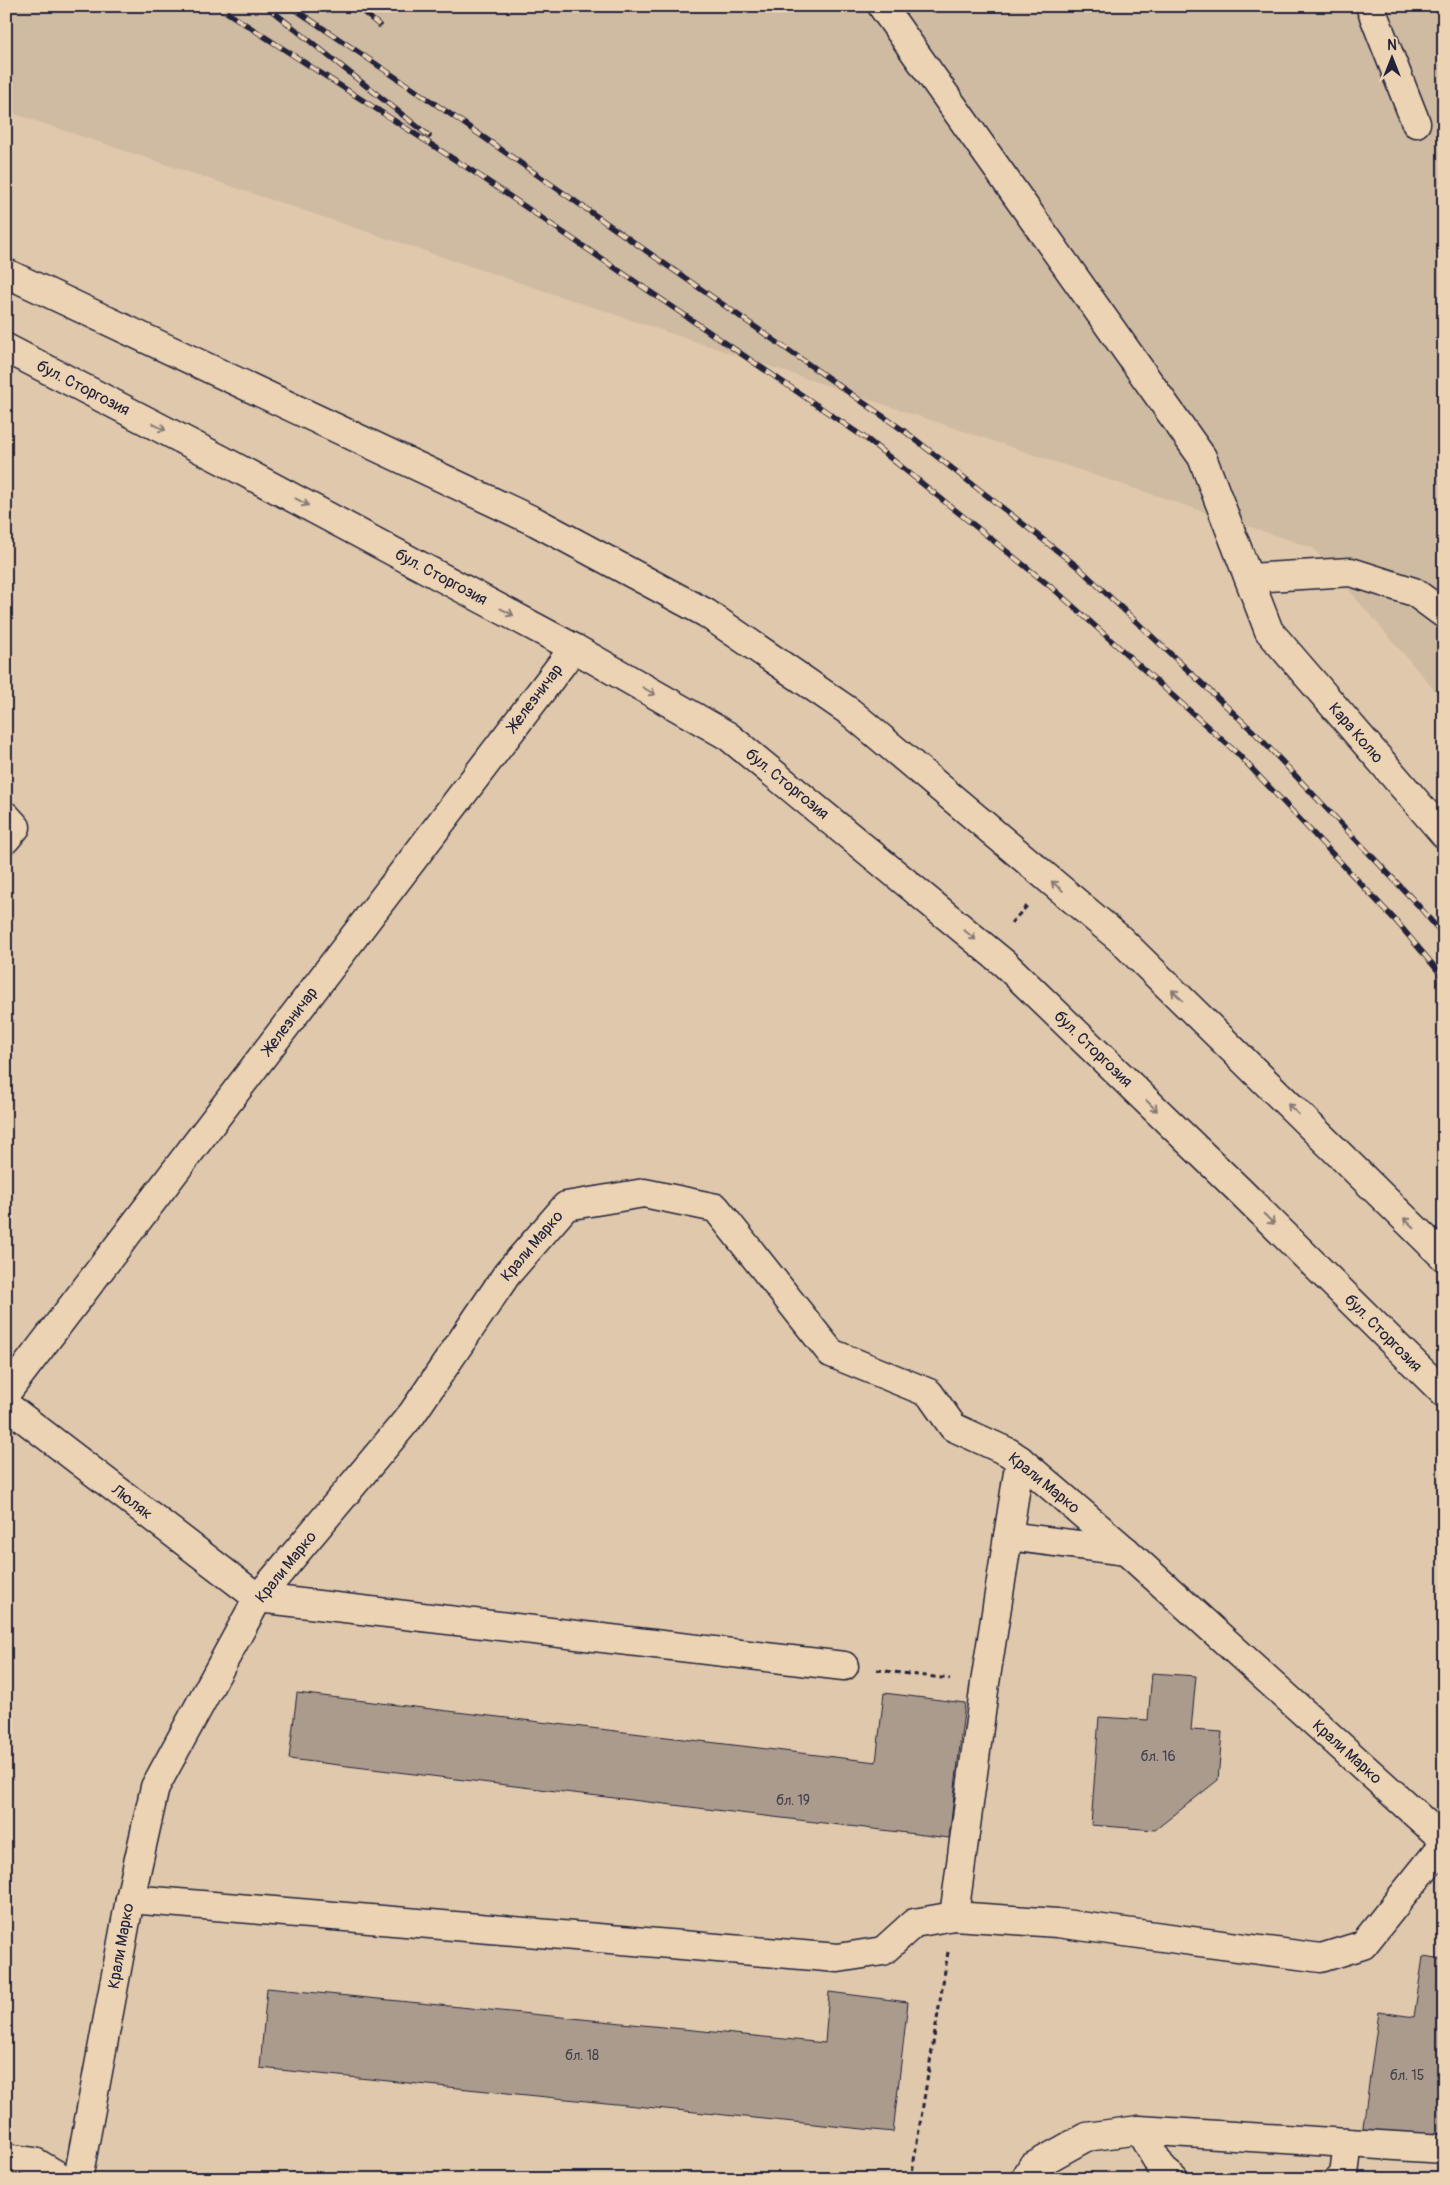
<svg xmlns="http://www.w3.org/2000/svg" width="1450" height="2185" viewBox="0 0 1450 2185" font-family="Pangolin,sans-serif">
	<rect width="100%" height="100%" fill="#dfc8ac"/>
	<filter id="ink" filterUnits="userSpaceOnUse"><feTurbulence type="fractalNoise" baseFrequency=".02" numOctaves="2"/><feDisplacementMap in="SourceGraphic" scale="10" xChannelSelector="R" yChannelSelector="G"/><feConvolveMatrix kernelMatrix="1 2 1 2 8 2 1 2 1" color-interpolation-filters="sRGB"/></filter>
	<g filter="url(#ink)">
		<polygon fill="#cfbaa2" points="6,6 1444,6 1444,701 1313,548 6,111"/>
		<g fill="#aa9b8c" stroke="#22223b">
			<polygon points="1152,1673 1196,1676 1191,1730 1222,1732 1218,1780 1155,1830 1091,1825 1099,1717 1148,1720"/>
			<polygon points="297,1693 876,1762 884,1693 965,1703 949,1838 289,1759"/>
			<polygon points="1423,1957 1444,1960 1444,2145 1362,2134 1379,2012 1414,2017"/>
			<polygon points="267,1988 825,2043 829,1992 908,2002 893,2132 260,2068"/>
		</g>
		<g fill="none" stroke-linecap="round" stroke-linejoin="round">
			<g stroke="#22223b" stroke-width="31">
				<g id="minor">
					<polyline points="882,6 1202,457 1269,631 1444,834"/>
					<polyline points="1370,6 1416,123"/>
					<polyline points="1249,578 1351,572 1414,592 1444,614"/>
					<polyline points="6,816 16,827 6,839"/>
					<polyline points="6,1393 574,648"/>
					<polyline points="6,1405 258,1598 844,1666"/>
					<polyline points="1008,1536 1126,1551"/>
					<polyline points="130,1899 838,1958 883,1951 914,1923 954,1916 1057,1923 1321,1958 1363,1945 1444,1844"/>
					<polyline points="954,1916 985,1683 1020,1460"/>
					<polyline points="1139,2130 1163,2170 1174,2179"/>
					<polyline points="6,2158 35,2162 64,2179"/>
					<polyline points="78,2179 130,1899 155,1787 258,1598 412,1414 507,1274 566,1206 644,1193 716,1208 831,1353 929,1393 953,1427 1008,1452 1020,1460 1126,1551 1444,1840"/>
					<polyline points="1025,2179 1032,2167 1086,2137 1139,2130 1444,2149"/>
					<polyline points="1339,2179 1344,2174 1348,2143"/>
				</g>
			</g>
			<g stroke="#22223b" stroke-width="31">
				<g id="major">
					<polyline points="6,273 536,522 706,613 850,712 1120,939 1444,1257"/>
					<polyline points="6,348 222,460 574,648 728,736 1005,964 1238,1189 1444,1393"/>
				</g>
			</g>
			<g stroke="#22223b" stroke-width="3" stroke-dasharray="5 4" stroke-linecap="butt">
				<polyline points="1011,923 1027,906"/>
				<polyline points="877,1670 950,1679"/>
				<polyline points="911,2179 948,1952"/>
			</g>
			<use href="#minor" stroke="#ebd3b3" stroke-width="28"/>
			<use href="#major" stroke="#ebd3b3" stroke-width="28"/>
			<g stroke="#22223b" stroke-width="5.5">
				<g id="rail">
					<polyline points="217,6 480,176 868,440 1056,591 1238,754 1397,922 1444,978"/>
					<polyline points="266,6 429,136"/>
					<polyline points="290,6 456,118 907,433 1078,567 1257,735 1417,904 1444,936"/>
					<polyline points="356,6 379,25"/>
				</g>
			</g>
			<use href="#rail" stroke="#ebd3b3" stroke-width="4" stroke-dasharray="11" stroke-linecap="butt"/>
		</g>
		<defs><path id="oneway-shaft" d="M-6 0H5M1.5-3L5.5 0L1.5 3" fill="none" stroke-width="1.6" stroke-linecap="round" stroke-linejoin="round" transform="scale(1.25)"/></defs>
		<g stroke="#867a77">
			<use href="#oneway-shaft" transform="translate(159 427) rotate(27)"/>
			<use href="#oneway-shaft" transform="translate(302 502) rotate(28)"/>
			<use href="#oneway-shaft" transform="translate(507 612) rotate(28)"/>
			<use href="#oneway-shaft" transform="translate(649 691) rotate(30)"/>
			<use href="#oneway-shaft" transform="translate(1057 886) rotate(-140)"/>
			<use href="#oneway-shaft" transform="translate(970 935) rotate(40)"/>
			<use href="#oneway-shaft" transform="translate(1177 995) rotate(-136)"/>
			<use href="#oneway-shaft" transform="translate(1152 1106) rotate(44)"/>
			<use href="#oneway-shaft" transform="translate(1293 1109) rotate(-136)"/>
			<use href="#oneway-shaft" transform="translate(1269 1219) rotate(45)"/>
			<use href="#oneway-shaft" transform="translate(1409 1223) rotate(-136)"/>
		</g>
	</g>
	<g text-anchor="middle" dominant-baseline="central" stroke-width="4" stroke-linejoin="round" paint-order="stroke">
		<g font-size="14" fill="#44404f">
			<text x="1158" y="1756">бл. 16</text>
			<text x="793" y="1800">бл. 19</text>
			<text x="582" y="2055">бл. 18</text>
			<text x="1407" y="2075">бл. 15</text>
		</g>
		<g font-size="16" fill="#22223b" stroke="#ebd3b3">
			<text transform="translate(83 388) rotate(27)">бул. Сторгозия</text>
			<text transform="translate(441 577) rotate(28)">бул. Сторгозия</text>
			<text transform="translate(535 698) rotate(-53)">Железничар</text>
			<text transform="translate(1356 733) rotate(49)">Кара Колю</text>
			<text transform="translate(787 784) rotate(39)">бул. Сторгозия</text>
			<text transform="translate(290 1021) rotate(-53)">Железничар</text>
			<text transform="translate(1093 1049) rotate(44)">бул. Сторгозия</text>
			<text transform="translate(532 1246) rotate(-50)">Крали Марко</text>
			<text transform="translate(1383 1333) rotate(45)">бул. Сторгозия</text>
			<text transform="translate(1044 1483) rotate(39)">Крали Марко</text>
			<text transform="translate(132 1502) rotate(37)">Люляк</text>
			<text transform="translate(286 1567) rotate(-51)">Крали Марко</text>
			<text transform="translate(1347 1752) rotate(42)">Крали Марко</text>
			<text transform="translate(121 1946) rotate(-80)">Крали Марко</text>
		</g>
	</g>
	<rect width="1450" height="2185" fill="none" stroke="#ebd3b3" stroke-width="25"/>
	<rect x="12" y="12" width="1425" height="2160" fill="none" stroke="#22223b" stroke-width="2" filter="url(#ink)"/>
	<g transform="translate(1392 58)" stroke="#ebd3b3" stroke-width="4" paint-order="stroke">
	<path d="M0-4L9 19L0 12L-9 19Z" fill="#22223b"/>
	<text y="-8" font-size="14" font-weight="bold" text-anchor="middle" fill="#22223b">N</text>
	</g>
</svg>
